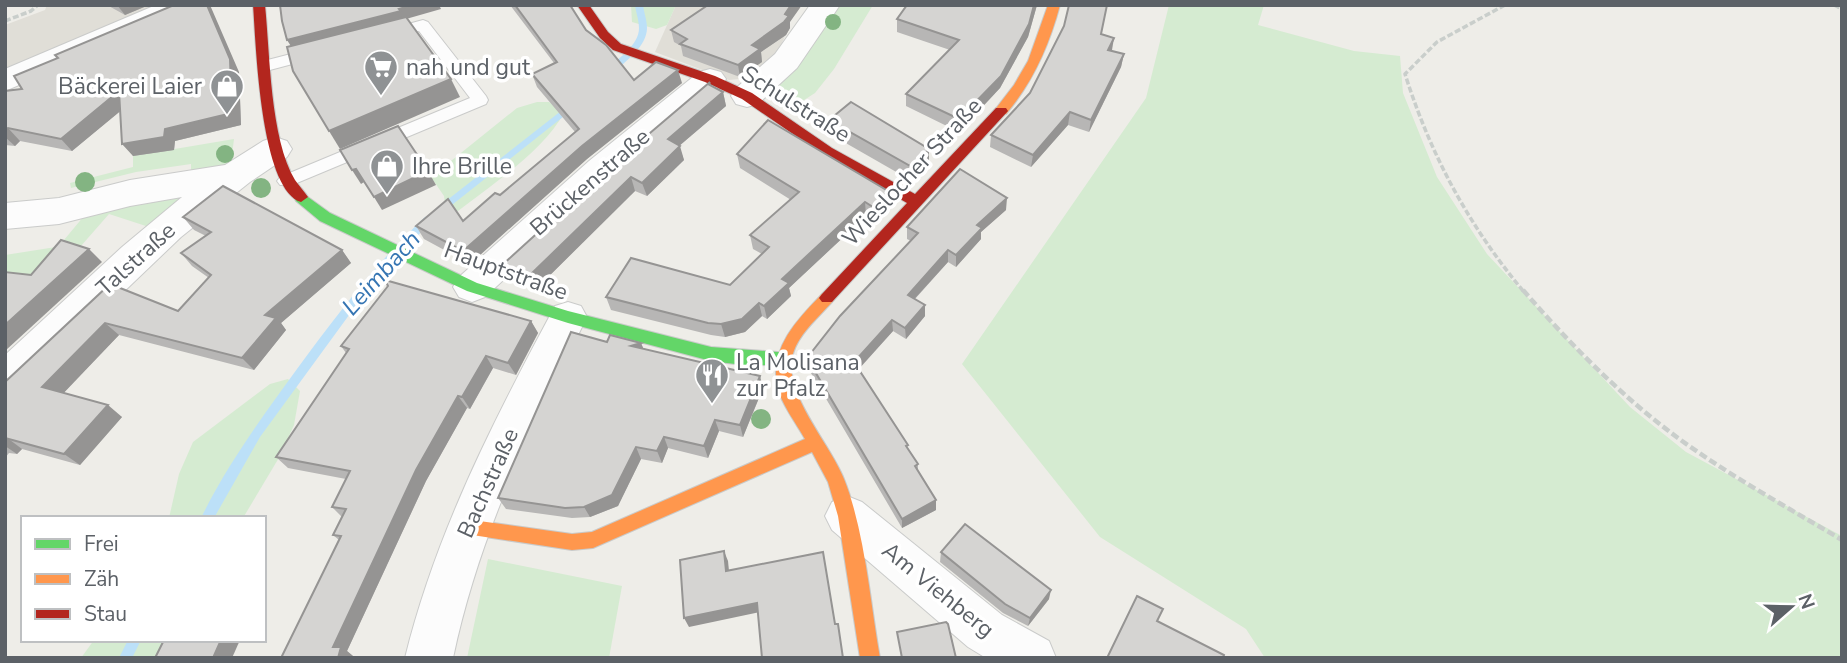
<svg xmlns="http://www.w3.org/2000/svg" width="1847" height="663" viewBox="0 0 1847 663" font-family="'Nunito Sans',sans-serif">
	<rect width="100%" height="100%" fill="#eeede8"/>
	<g fill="#e0ded7">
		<polygon points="47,5 162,5 5,73 5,25 45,10"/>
		<polygon points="676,5 722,5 786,34 774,60 748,78 729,80 655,52"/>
	</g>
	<g fill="#d5ebd1">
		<polygon points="631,5 676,5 667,25 656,29 632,22"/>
		<polygon points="825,5 873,5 834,69 815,93 787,111 775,102 774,94 778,80"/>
		<polygon points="1169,5 1264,5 1258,25 1354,51 1400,56 1403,93 1437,177 1487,254 1630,407 1686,452 1842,536 1842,658 1265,658 1246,629 1100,537 962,364 1146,98"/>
		<path d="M537,102h12l15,11c-21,38 -71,71 -106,98l-12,-1 -2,-14 -13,-19 86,-69z"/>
		<polygon points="234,139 232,155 226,166 191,174 191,164 136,172 71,188 70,183 133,167 133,156"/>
		<polygon points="193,189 149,227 109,214 45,287 5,283 5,255 56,247 64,240 84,216"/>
		<polygon points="288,379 300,391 294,425 280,456 243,518 169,518 179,474 193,442 270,384"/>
		<polygon points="488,559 622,586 609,658 467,658"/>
		<polygon points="94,640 174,640 166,658 81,658"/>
	</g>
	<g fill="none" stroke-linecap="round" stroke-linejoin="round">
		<g fill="#bce0f8" fill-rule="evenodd">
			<path d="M635,5h8c1,8 4,15 4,23 0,18 -21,33 -33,44h-6v-4c11,-10 31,-23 31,-40 0,-8 -3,-15 -4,-23z"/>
			<polygon points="570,104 573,105 573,109 443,212 437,212 435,210 437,208"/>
			<path d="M428,216l3,1 2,3 -2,3 -17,16 -62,72 -92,126 -46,81h-13c26,-53 61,-101 96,-149 39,-53 79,-106 128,-152z"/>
			<polygon points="128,640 141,640 132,658 119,658"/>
		</g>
		<g stroke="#cacbca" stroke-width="2">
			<g id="lane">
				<polygon points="423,20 428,22 486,96 488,100 486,104 292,185 280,185 277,181 280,177 470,98 419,31 391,38 383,33 386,30"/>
				<polygon points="314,48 322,53 319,57 266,71 258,66 260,62"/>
			</g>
		</g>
		<g stroke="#cacbca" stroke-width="2">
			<g id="street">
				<polygon points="156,5 197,5 192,11 5,91 5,69"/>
				<polygon points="810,5 840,5 797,68 758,104 747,107 736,104 731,96 736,88 775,54"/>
				<polygon points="710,69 721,72 726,79 721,86 613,179 485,297 472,302 459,297 453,287 459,277 589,161 699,72"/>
				<polygon points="275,137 287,141 292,149 287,157 250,182 181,237 19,392 5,397 5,355 122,247 182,197 130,206 59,224 5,229 5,203 59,198 130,180 225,165 263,141"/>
				<path d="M568,302l13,4 6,11c-56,112 -108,217 -134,341h-48c31,-126 89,-238 150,-352z"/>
				<polygon points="847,496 862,502 1002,615 1049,641 1056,658 986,658 968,647 832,530 825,516 832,502"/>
			</g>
		</g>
		<g stroke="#c9cac9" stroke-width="2">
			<polygon id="fast" points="301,192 330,213 477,283 568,311 711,347 790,353 792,358 790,363 751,366 711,361 568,323 467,291 320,221 296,201 294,197"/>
		</g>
		<g stroke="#c9cac9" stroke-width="2">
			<g id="slow">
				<path d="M1048,5h12c-11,41 -27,77 -54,109h-10l-2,-3 20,-26 14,-24z"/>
				<path d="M827,292l5,2 3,4 -3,4c-14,16 -36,34 -40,56 -7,38 39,87 52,121 21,52 26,123 36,179h-20l-22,-142 -10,-34 -16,-30 -219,96 -21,2 -113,-17 -3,-6 3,-6 6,-2 107,15 20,-2 213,-93c-9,-16 -25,-37 -28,-54 -7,-38 21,-66 45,-91z"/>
			</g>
		</g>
		<g stroke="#c9cac9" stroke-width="2">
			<g id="jam">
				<path d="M253,5h12c5,49 5,133 30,175 4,6 9,11 13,17l-7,5c-41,-13 -45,-159 -48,-197z"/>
				<polygon points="577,5 589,5 608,32 621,44 715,76 752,93 832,148 915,194 996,108 1006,108 1008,111 832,302 822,302 819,298 822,294 907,203 822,154 742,99 705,82 613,50 600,38"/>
			</g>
		</g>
		<g stroke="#c9cecb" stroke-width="3.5" stroke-dasharray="6 2.5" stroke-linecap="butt">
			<path d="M1505,5l-68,37 -32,32c26,82 64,152 119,218"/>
			<polyline points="1834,5 1842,9"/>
			<polyline points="5,21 31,11 38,5"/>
		</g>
		<path stroke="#c9cecb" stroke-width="4.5" stroke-dasharray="8 3.5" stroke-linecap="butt" d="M1523,290c47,54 98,106 155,148 52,38 109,69 164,102"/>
		<use href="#lane" fill="#fcfcfc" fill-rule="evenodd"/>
		<use href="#street" fill="#fcfcfc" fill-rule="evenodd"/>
		<use href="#fast" fill="#63d668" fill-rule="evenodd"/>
		<use href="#slow" fill="#ff974d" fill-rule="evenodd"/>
		<use href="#jam" fill="#b3261e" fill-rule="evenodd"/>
	</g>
	<g fill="#83b482">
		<circle cx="833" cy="22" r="8"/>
		<circle cx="225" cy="154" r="9"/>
		<circle cx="85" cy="182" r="10"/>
		<circle cx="261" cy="188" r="10"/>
		<circle cx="761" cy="419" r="10"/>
	</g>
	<g fill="#b7b6b5">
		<polygon points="107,5 149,5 125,15"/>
		<polygon points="510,5 570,5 586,30 634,80 682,83 587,159 470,264 424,239 416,226 463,221 500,195 575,132 537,87 532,74 554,63"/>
		<polygon points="907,5 1037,5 1028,37 1000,88 959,132 906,106 906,94 950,50 897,32 897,19"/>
		<polygon points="790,22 790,28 786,35 761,52 762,62 740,77 683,56 681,46 674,42 671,30"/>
		<polygon points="1064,26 1101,34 1111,51 1124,54 1121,67 1089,132 1068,125 1031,167 990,147 991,135 1030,93"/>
		<polygon points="239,72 241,125 175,141 174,150 133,156 120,111 72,151 20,141 15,146 5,145 5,91 22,89"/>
		<polygon points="710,82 711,86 723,92 726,106 679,146 684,160 647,196 635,191 536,289 507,280 500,267"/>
		<polygon points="829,120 929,149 929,163 912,181 830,134"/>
		<polygon points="737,154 888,191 889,205 874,220 866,216 789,288 791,296 767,319 762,316 745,332 725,337 711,335 611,310 606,297 730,285 762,254 753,249 750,235 791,200 740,168"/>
		<polygon points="1006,210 981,232 981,239 956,267 948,262 915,299 925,316 906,339 893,331 859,369 918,464 918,472 936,510 902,528 808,368 807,358 911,241 907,239 907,227"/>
		<polygon points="183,217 342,250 351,263 281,323 286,330 254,370 119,335 63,393 122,417 80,465 22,449 17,454 9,453 5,458 5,382 110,284 178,311 209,278 192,266 181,253 206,236 194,230"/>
		<polygon points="531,321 538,333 516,375 493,368 470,409 467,408 426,481 347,651 353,656 281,658 339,540 333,535 342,517 332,507 346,479 288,468 276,457 346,353 341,346"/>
		<polygon points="607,342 641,343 643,348 763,388 743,437 719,431 708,458 668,448 662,463 641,459 618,506 590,517 572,518 506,509 498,498"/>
		<polygon points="941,552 1049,599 1028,626 1003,613 940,562"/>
	</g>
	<g fill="#959493">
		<polygon points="117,5 149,5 125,15"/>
		<polygon points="207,5 210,5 239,72 241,125 175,141 174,150 133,156 122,144 165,129"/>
		<polygon points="412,5 439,5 441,9 294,51 287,40"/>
		<polygon points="791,5 802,5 790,22 790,28 786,35 761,52 762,62 740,77 738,65 752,45 785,14"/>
		<polygon points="1034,5 1037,5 1028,37 1000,88 959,132 959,119"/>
		<polygon points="1114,38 1112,50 1108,50"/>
		<polygon points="1124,54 1121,67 1089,132 1091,120"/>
		<polygon points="678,70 682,83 587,159 470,264 463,251 582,146"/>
		<polygon points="451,79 460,97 340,149 329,131"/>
		<polygon points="119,91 129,104 72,151 61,139"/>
		<polygon points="723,92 726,106 672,152 668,139"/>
		<polygon points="1070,112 1068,125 1031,167 1033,155"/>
		<polygon points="8,128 20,141 15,146 5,137 5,131"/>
		<polygon points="680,146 684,160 647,196 642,183"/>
		<polygon points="929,149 929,163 912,181 912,167"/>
		<polygon points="356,169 364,182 361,184 352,170"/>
		<polygon points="428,171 436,185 382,210 374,197"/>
		<polygon points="631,177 635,191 536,289 529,276"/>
		<polygon points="888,191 889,205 874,220 873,207"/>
		<polygon points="1007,198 1006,210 981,232 981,239 956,267 956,255 977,225"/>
		<polygon points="865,202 866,216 789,288 791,296 767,319 764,306 782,279"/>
		<polygon points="89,249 102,262 5,351 5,325"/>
		<polygon points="342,250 351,263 281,323 286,330 254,370 242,358 265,315"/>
		<polygon points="948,250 948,262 908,306 908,295"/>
		<polygon points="759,303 762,316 745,332 725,337 721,324"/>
		<polygon points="925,305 925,316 906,339 905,328"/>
		<polygon points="892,320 893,331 855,373 854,362"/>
		<polygon points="531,321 538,333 516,375 508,363"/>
		<polygon points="105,323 119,335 58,399 42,387"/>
		<polygon points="641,343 646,355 631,346"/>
		<polygon points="486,356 493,368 470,409 462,397"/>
		<polygon points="760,376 763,388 743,437 740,425"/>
		<polygon points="458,396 467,408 426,481 347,651 353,656 353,658 338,658 333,647 416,470"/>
		<polygon points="108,405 122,417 80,465 64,454"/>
		<polygon points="715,420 719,431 708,458 704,446"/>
		<polygon points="6,437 22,449 17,454 5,446"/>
		<polygon points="664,437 668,448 662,463 657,451"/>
		<polygon points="636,447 641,459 618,506 590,517 584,507"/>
		<polygon points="936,500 936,510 902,528 902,519"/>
		<polygon points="724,551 728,561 730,581 726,571"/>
		<polygon points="1051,590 1049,599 1028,626 1030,618"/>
		<polygon points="757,603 760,612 689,627 684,618"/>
		<polygon points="221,640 240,640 232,658 213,658"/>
	</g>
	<g fill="#d5d4d2" stroke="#959493" stroke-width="2">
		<polygon points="174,5 207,5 230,59 232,113 165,129 164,137 122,144 119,91 61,139 8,128 5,131 5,91 22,89 14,76 58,58 55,55"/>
		<polygon points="280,5 412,5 399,9 401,11 287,40 282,21"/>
		<polygon points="515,5 570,5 586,30 606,45 634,80 656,62 678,70 582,146 463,251 416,226 448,199 463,221 495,193 500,195 579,129 532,74 557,62"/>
		<polygon points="708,5 791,5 785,14 789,16 784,22 752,45 760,49 738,65 680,44 687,39 671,30"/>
		<polygon points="907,5 1034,5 1029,24 1001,76 959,119 906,94 959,40 897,19"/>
		<polygon points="1069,5 1107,5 1101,34 1114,38 1108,50 1124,54 1091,120 1070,112 1033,155 991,135 1030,93 1064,26"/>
		<polygon points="406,17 451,79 329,131 293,71 287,47"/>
		<polygon points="710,82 708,84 723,92 668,139 680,146 642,183 631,177 529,276 500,267 610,167"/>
		<polygon points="851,102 929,149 912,167 829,120"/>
		<polygon points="768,120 888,191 873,207 865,202 782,279 789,283 764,306 759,303 742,319 721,324 708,323 606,297 631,258 730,285 769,247 750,235 799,192 737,154"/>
		<polygon points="398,126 428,171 374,197 356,169 352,170 340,150"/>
		<polygon points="960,169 1007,198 977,225 982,228 956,255 948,250 908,295 925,305 905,328 892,320 854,362 908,445 906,446 918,464 915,466 936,500 902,519 807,358 840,316 918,233 907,227"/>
		<polygon points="223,186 342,250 265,315 276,318 242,358 105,323 42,387 108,405 64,454 5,438 5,382 110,284 178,311 211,275 181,253 211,232 183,217"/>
		<polygon points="61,240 89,249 5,325 5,272 31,275"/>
		<polygon points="385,280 531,321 508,363 486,356 462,397 458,396 416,470 333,647 341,647 338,658 281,658 341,536 333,535 346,509 332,507 350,471 276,457 349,349 341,346 388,286"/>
		<polygon points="571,332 607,342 610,335 641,343 631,346 760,376 740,425 715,420 704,446 664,437 657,451 636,447 612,495 584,507 565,508 498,498"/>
		<polygon points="965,524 1051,590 1030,618 1005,604 941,552"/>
		<polygon points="724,551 726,571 823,552 835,624 838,624 843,658 762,658 757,603 684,618 680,560"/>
		<polygon points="1137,596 1163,609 1157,621 1224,655 1223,658 1107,658"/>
		<polygon points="946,622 948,624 956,658 902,658 897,632"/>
		<polygon points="164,640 221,640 213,658 155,658"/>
	</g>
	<defs>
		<g id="supermarket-pin" transform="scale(1.75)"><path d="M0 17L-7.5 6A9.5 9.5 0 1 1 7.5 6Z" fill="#8f9294" stroke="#fff"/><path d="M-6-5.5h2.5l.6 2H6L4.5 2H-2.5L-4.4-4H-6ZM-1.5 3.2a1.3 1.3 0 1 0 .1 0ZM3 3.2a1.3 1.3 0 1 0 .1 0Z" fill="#fff"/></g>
		<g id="shop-pin" transform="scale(1.75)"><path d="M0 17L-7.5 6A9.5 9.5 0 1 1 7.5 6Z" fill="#8f9294" stroke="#fff"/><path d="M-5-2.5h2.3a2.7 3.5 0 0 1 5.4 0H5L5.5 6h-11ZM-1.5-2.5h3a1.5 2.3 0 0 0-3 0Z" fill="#fff"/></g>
		<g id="restaurant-pin" transform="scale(1.75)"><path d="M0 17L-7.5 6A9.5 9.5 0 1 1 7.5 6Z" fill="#8f9294" stroke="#fff"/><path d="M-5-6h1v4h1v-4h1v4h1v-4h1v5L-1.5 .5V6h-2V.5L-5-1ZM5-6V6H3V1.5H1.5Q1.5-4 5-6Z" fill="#fff"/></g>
	</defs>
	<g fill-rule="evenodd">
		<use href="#supermarket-pin" x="381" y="67"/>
		<use href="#shop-pin" x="227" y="86"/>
		<use href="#shop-pin" x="387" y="166"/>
		<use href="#restaurant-pin" x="712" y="375"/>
	</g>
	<g text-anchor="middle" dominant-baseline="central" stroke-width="7" stroke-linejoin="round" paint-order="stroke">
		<g font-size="23" fill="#5c6167" stroke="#fff" text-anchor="start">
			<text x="406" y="67">nah und gut</text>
			<text x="202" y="86" text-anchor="end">Bäckerei Laier</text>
			<text x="412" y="166">Ihre Brille</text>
			<text x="736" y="362">La Molisana<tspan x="736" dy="26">zur Pfalz</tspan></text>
		</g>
		<g font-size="23" fill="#5c6167" stroke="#fff">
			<text transform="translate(796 104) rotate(32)">Schulstraße</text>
			<text transform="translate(912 172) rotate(-47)">Wieslocher Straße</text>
			<text transform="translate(590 182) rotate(-41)">Brückenstraße</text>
			<text transform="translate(136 259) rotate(-42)">Talstraße</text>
			<text transform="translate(506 271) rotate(20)">Hauptstraße</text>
			<text transform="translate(488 483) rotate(-66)">Bachstraße</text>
			<text transform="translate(938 590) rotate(39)">Am Viehberg</text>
		</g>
		<g font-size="24" font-style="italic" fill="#3575b3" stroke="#fff">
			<text transform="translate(381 273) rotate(-48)">Leimbach</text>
		</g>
	</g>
	<rect width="1847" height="663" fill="none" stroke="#5c6167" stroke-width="14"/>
	<rect x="21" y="516" width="245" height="126" fill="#ffffff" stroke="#bec0c2" stroke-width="2"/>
	<rect x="35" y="539" width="35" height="10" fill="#63d668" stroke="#bec0c2" stroke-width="2"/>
	<text x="84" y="551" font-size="21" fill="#5c6167">Frei</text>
	<rect x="35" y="574" width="35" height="10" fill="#ff974d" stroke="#bec0c2" stroke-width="2"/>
	<text x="84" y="586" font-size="21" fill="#5c6167">Zäh</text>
	<rect x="35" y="609" width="35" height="10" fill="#b3261e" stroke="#bec0c2" stroke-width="2"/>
	<text x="84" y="621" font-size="21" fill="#5c6167">Stau</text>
	<g transform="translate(1791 607) rotate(70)" stroke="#ffffff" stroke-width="5" paint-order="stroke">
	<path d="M0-5L12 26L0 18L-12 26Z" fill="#5c6167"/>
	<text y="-10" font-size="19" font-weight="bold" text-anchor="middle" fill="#5c6167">N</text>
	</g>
</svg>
